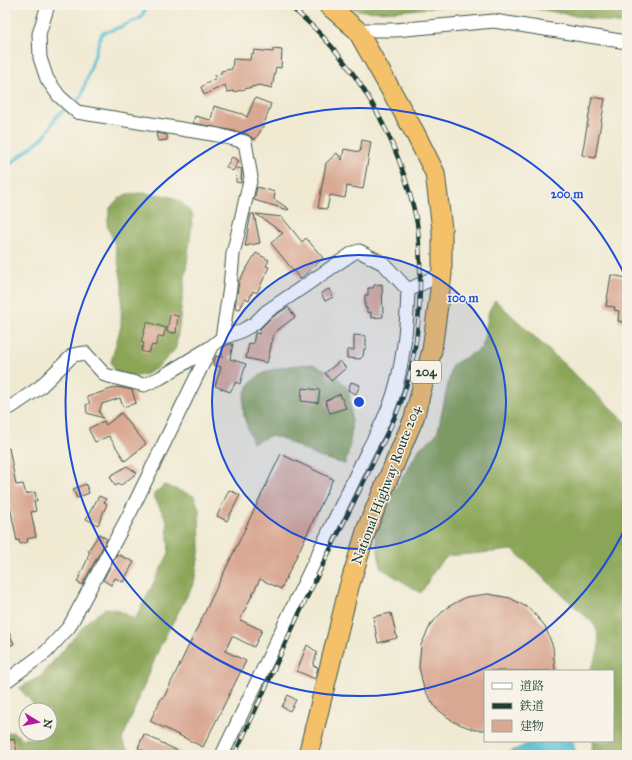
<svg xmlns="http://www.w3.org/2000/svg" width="632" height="760" viewBox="0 0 632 760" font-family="'IM FELL Great Primer','Noto Serif JP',serif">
	<rect width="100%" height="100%" fill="#f7f3e8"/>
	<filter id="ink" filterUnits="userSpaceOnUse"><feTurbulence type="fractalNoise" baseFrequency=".025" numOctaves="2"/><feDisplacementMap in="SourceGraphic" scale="8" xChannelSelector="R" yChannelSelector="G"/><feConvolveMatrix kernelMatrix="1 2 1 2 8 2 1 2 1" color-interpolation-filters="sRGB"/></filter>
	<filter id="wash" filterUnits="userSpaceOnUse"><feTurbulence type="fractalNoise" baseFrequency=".012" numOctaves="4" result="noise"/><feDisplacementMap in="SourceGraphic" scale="16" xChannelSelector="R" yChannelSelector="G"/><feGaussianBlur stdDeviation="0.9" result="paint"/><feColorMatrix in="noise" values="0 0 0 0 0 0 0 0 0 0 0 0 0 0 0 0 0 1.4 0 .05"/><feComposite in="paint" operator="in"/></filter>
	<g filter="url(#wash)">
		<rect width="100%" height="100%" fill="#f0ead3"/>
		<g fill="#8aa557" stroke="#547146">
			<path d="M343,5h114c-26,2 -94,14 -114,0z"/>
			<polygon points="515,5 601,5 627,11 627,25"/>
			<path d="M142,193c27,3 34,0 51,23l-17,132c-18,21 -31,35 -60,25l-5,-11 10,-36 1,-43 -7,-38 -8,-20 3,-17 8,-9 9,-5z"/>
			<path d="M495,300l132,123v332h-36l2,-14h20v-70h-24c10,-19 14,-27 5,-47l-81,-74 -65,6 -12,12 -15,25 -40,-25 -6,-33 7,-24 38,-63 14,-11 4,-7 14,-65 30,-17 7,-37z"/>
			<path d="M312,364l21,9 16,16c3,28 5,47 -4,75l-26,-7 -38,-19 -11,-2 -17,7c-3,-9 -7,-18 -9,-27 -8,-45 35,-50 68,-52z"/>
			<polygon points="164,485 194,496 199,509 200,548 194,583 161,644 122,740 127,749 141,755 5,755 5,733 13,732 23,739 39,738 44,734 50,734 50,728 52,725 50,723 50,710 39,710 19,688 41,676 88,621 106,608 118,610 135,619 169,553 167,521 153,495"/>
		</g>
		<polygon fill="#57c0d4" stroke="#3b7e84" points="535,741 573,741 576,755 503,755"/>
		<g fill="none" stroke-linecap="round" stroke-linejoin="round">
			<g stroke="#57c0d4" stroke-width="3">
				<polyline points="72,104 81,97 102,33 113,30 141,18 147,5"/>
				<polyline points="5,168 44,137 57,116 68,107"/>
			</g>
		</g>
		<g id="blocks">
			<g fill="#d9a893">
				<polygon points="273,49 282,50 281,68 276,67 272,88 259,85 234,92 233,91 227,92 225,85 204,95 201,87 216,78 215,75 221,74 221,71 232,69 233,59 250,60 251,54 253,54 254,50 273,52"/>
				<polygon points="592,97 605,99 595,158 582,155"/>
				<polygon points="255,98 271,104 263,127 255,140 247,134 239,132 193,123 195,116 211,120 214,106 242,114 247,117"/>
				<polygon points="156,133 167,135 167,140 158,141"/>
				<polygon points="362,140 371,142 363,189 347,186 345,198 330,195 327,209 318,208 326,163 337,153 342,160 344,149 360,152"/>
				<polygon points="232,157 239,161 233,171 226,167"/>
				<polygon points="237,168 242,169 241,183 236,182"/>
				<polygon points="257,187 275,192 274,199 289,209 288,210 254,200"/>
				<polygon points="251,214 254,214 260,243 245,246"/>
				<polygon points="256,214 282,217 302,242 306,238 323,258 300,279 271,243 283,233"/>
				<polygon points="256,253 269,260 266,266 269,267 257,293 253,291 249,300 245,298 240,309 235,308 239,281"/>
				<polygon points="611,275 627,278 627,323 618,321 619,311 614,310 615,307 606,306"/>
				<polygon points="382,284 383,317 371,318 371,312 367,313 367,308 365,308 365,295 368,295 368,288 373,288 374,285"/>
				<polygon points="329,289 333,297 325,301 321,293"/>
				<polygon points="288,307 295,317 274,333 267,363 246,358 249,343 253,344 255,333 259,334 260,329 271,318"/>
				<polygon points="170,314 178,316 176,333 167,332"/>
				<polygon points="147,322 166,328 163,337 159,336 155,346 152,345 148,353 141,351 144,343 141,342"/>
				<polygon points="354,335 366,336 366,349 364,349 363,356 360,359 347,358 347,350 354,350"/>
				<polygon points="230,344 233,344 230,359 246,364 240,384 236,382 230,392 215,386 221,367 213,365 216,356 222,357 223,347"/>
				<polygon points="340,361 346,368 331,381 325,373"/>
				<polygon points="351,382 360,385 356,394 348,390"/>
				<polygon points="117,387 132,390 136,403 123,407 120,398 102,404 99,412 103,418 87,413 86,405 90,403 87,397"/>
				<polygon points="302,388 320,390 318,403 301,401"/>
				<polygon points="340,394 346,408 330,413 325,401"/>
				<polygon points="121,413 146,444 125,461 109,436 95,442 89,430 89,428 104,421 106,425"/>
				<polygon points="9,448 16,485 23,484 26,494 35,492 37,501 34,501 36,511 31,512 36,537 27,539 28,542 20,544 19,540 17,541 5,482 5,449"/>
				<polygon points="281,454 333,479 281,589 260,579 240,620 262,630 254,647 232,636 225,651 246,661 203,747 150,721 162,697 164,697"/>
				<polygon points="127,466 137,473 120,486 119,484 115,486 110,476"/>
				<polygon points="86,484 89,493 77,498 73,489"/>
				<polygon points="229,490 240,495 227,521 217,516"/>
				<polygon points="99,496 106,499 104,502 107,504 98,525 86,519"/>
				<polygon points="99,534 107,539 82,585 77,582 88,558 87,557 90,552 88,551"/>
				<polygon points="117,554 134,562 123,582 115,578 111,585 103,580"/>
				<polygon points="488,594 510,598 530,609 545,626 553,647 555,671 485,671 485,730 475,730 454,722 436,708 424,689 419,667 421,645 431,624 446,608 466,597"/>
				<polygon points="391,613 397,638 378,643 373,617"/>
				<polygon points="5,623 14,644 5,648"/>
				<polygon points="307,645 317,652 313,666 318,667 315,679 297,671"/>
				<polygon points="288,695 296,700 290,711 282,707"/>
				<polygon points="144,734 186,755 153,755 138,748"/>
				<polygon points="14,739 18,755 5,755 5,741"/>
			</g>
		</g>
	</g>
	<g filter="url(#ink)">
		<use href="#blocks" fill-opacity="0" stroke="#3e574c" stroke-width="1"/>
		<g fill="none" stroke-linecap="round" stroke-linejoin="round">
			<g stroke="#3e574c" stroke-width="15">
				<g id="minor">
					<polyline points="48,5 39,34 40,58 47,79 59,96 77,112 218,135 245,142 251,177 233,254 230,287 222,338"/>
					<polyline points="357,30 395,30 494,21 627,42"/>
					<polyline points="408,290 442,274"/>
					<path d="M5,408l6,-1 28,-19 34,-33 12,-2 20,22 39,10 16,-7 51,-31 11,-9 17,-6 15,-8 12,-12 87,-59 6,-2 25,13 24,26c-1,34 -4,70 -14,103 -6,21 -17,40 -27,59l-145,303"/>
					<polyline points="5,682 46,652 69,627 130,513 211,347"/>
				</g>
			</g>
			<g stroke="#3e574c" stroke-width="21">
				<polyline id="highway" points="308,755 349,587 367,528 414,418 432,350 442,274 442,229 435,173 415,133 357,30 328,5"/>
			</g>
			<use href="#minor" stroke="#fff" stroke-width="13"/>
			<use href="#highway" stroke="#f4c16a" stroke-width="19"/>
			<g stroke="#1f3d34" stroke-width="4.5">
				<path id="rail" d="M234,755c28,-56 51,-114 79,-170 19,-39 38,-78 57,-116 12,-25 26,-50 34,-76 14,-42 17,-88 16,-132 -1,-12 -1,-26 -3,-38 -17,-83 -61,-165 -129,-218"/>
			</g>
			<use href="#rail" stroke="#f7f3e8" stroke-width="3" stroke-dasharray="9" stroke-linecap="butt"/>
		</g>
	</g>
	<circle cx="359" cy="402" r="147" fill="#1d4ed8" fill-opacity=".12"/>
	<g fill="none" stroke="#1d4ed8" stroke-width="2">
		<circle cx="359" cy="402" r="147"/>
		<path d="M627 524A294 294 0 1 1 627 280"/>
	</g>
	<g text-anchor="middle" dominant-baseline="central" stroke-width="3" stroke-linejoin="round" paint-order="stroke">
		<rect fill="#f7f3e8" stroke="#60746a" stroke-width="1" x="411" y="361" width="30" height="22" rx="3"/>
		<g font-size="13" font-weight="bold" fill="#1f3d34">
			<text x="426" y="372">204</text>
		</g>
		<g font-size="14" fill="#1f3d34" stroke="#f7f3e8">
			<text transform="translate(386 485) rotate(-69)">National Highway Route 204</text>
		</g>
	</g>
	<circle cx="359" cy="402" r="6" fill="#1d4ed8" stroke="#f7f3e8" stroke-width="2"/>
	<g font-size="12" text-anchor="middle" font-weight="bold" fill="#1d4ed8" stroke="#f7f3e8" stroke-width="3" stroke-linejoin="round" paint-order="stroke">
		<text x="567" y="198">200 m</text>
		<text x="463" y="302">100 m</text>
	</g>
	<rect width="632" height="760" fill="none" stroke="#f7f3e8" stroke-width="20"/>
	<rect x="484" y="670" width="130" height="72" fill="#f7f3e8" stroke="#a1aaa0"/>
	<rect x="492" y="683" width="20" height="6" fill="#ffffff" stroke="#a1aaa0"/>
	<text x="520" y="690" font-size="12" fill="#1f3d34">道路</text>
	<rect x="492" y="703" width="20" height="6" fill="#1f3d34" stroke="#a1aaa0"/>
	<text x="520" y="710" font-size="12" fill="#1f3d34">鉄道</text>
	<rect x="492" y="720" width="20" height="12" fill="#d9a893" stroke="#a1aaa0"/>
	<text x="520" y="730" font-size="12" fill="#1f3d34">建物</text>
	<g transform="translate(38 722) rotate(100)"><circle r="19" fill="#f7f3e8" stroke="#a1aaa0"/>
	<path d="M0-3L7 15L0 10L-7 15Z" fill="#b5179e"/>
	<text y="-6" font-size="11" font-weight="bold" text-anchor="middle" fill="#1f3d34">N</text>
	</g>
</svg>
